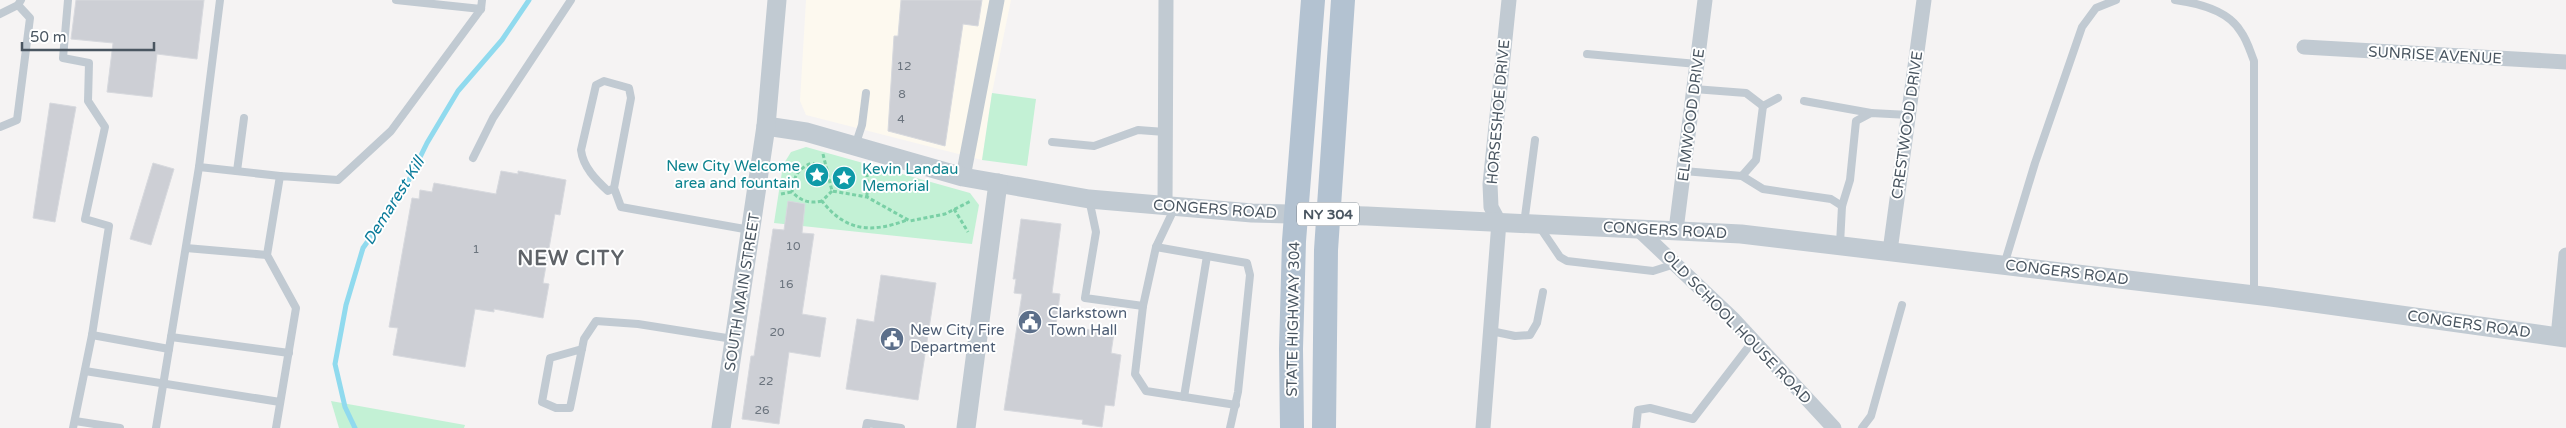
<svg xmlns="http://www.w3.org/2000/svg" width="2566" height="428" viewBox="0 0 2566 428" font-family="'Varela Round',sans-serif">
	<rect width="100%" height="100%" fill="#f5f3f3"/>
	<polygon fill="#fdf9ef" points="806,0 1011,0 992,93 982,160 806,115 800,101"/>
	<g fill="#c3f1d5">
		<polygon points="992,93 1036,99 1027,166 982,160"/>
		<polygon points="806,147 970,193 979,205 972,244 774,223 783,165 791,152"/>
		<polygon points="331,401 465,425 464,428 339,428"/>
	</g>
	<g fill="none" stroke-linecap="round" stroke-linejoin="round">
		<polyline stroke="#90daee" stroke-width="5" points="355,428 345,407 335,364 346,305 363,248 404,190 427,143 458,91 502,40 529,0"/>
	</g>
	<g fill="#cdcfd5" stroke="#d7d9de">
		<polygon points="76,0 204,0 197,59 157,54 152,97 107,92 113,43 71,39"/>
		<polygon points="901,0 982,0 978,26 963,24 945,146 888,131 894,36 898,36"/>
		<polygon points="50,103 76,107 55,222 33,218"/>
		<polygon points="153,163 174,169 151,245 130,239"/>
		<polygon points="501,171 518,174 518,171 566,180 560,215 555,214 543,283 549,284 543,318 494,309 494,312 475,309 465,367 393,355 398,328 389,327 412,198 419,199 420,190 432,192 434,183 496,194"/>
		<polygon points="788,201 805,204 802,233 814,234 802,314 826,318 820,357 789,352 779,424 742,419 751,356 754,356 773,229 784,230"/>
		<polygon points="1021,219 1061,224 1052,293 1060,294 1056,325 1114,333 1111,353 1121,355 1114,406 1105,405 1102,427 1082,424 1083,420 1004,410 1022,294 1014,293 1016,279 1013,279"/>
		<polygon points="881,275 936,283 918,400 846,389 857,319 874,322"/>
	</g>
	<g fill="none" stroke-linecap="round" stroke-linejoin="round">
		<g stroke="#7ad0a6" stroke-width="3" stroke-dasharray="4 2.5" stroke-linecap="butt">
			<polyline points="823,154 832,191 867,197 910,221 945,214 971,201"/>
			<polyline points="867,173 867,197"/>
			<path d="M832,191l-10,10c24,31 50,32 85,19"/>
			<polyline points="781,194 792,192"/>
			<path d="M822,201c-13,3 -21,0 -30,-9 2,-16 5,-23 20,-29l16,7"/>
			<polyline points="954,209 968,232"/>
		</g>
		<g stroke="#c1cad2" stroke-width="8">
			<polyline points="68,0 63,58 89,63 88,101 105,127 85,219 109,226 92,335"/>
			<polyline points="396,0 481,9 482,0"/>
			<path d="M2175,0c23,3 54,11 66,32 6,8 9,19 13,29v233"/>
			<polyline points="0,14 18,5 21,0"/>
			<polyline points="1587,54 1697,64"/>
			<polyline points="1694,89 1746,93 1763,106"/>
			<polyline points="1804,101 1871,113"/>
			<polyline points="1763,106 1778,98"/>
			<polyline points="0,127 17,120 30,18 18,5"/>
			<polyline points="1052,142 1094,146 1138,130 1165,132"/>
			<polyline points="855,146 862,125 866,93"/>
			<polyline points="473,158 493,118 571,0"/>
			<polyline points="199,167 280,176"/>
			<polyline points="237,171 244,118"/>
			<polyline points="1684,171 1742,176 1756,160 1763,106"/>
			<polyline points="1742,176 1763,189 1831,199 1842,206"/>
			<path d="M614,188l-6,3c-12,-11 -25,-24 -27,-41l15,-65 8,-4 25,7 2,10 -17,90 7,19 129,23"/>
			<polyline points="1089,199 1096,232 1085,298 1143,306 1156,247 1175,207"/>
			<polyline points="1524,224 1535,140"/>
			<polyline points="1539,226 1560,257 1567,261 1653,271 1675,264"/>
			<polyline points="1840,244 1842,206 1850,180 1856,121 1871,113 1909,115"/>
			<polyline points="1156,247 1247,263 1250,275 1238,392 1230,428"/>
			<polyline points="186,248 267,255"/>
			<polyline points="2004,265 2035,163 2082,27 2096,8 2116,0"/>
			<polyline points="1143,306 1135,374 1146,391 1236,405"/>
			<polyline points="1491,331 1515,336 1530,335 1537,323 1543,292"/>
			<polyline points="171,337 289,353"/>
			<polyline points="582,349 550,358 542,402 556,408 570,408 584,339 596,321 638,324 733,339"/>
			<polyline points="85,371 280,402"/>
			<polyline points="1184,397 1207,256"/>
			<polyline points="75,421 120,428"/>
			<polyline points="73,428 92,335 169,349"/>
			<polyline points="156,428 199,167 220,0"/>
			<polyline points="276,428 296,308 267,255 280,176 338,180 391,131 481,9"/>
			<polyline points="866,428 867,423 901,428"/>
			<polyline points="1636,428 1638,410 1650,408 1693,419 1753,341"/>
			<polyline points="1862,428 1871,416 1902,305"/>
		</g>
		<g stroke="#c1cad2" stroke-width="15">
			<polyline points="2304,47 2566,62"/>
			<polyline points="963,177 997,0"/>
			<polyline points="1165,206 1166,0"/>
			<polyline points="1638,229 1734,320 1834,428"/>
			<polyline points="1676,230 1705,0"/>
			<polyline points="1890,251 1924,0"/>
			<polyline points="2558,337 2566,255"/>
			<polyline points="1483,428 1499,222 1491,207 1490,184 1509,0"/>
		</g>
		<g stroke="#c1cad2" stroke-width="19">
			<polyline points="766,126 806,132 963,177 1089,199 1252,213 1367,216 1741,234 2271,297 2566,338"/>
			<polyline points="721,428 766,126 777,0"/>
			<polyline points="966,428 998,183"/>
		</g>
		<g stroke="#b3c2d1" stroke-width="24">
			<polyline points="1292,428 1291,349 1294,241 1313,0"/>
			<polyline points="1324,428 1326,250 1343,0"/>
		</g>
	</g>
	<defs>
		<g id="sight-disc" transform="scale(1.25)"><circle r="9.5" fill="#0f9aa8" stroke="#fff"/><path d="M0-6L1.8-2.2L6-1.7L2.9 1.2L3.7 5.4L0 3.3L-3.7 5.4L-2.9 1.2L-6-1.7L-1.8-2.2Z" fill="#fff"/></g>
		<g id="civic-disc" transform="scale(1.25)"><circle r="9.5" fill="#5c6f8a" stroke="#fff"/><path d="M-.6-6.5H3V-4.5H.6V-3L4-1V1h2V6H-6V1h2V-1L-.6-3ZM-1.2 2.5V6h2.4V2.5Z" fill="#fff"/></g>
	</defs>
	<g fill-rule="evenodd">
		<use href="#sight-disc" x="817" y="175"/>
		<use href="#sight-disc" x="844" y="178"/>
		<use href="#civic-disc" x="1030" y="322"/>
		<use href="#civic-disc" x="892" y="339"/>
	</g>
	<g text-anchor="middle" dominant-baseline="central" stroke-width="4" stroke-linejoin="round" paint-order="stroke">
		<g font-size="12" fill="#6b747e">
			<text x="904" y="66">12</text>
			<text x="902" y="94">8</text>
			<text x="901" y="119">4</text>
			<text x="793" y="246">10</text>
			<text x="476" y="249">1</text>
			<text x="786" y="284">16</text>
			<text x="777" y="332">20</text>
			<text x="766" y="381">22</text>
			<text x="762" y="410">26</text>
		</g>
		<rect fill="#fff" stroke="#808990" stroke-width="1" x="1297" y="202.5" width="62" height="23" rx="4"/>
		<g font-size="14" font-weight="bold" fill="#4a5661">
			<text x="1328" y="214">NY 304</text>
		</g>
		<g font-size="15" fill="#4a5661" stroke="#fff">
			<text transform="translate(2435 55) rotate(3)">SUNRISE AVENUE</text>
			<text transform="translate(1498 112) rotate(-85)">HORSESHOE DRIVE</text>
			<text transform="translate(1691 115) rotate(-83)">ELMWOOD DRIVE</text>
			<text transform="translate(1907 125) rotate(-82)">CRESTWOOD DRIVE</text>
			<text transform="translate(1215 209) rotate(4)">CONGERS ROAD</text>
			<text transform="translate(1665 230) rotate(3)">CONGERS ROAD</text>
			<text transform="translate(2067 272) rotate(7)">CONGERS ROAD</text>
			<text transform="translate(742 292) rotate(-81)">SOUTH MAIN STREET</text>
			<text transform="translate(1293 319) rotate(-89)">STATE HIGHWAY 304</text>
			<text transform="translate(2469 324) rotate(8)">CONGERS ROAD</text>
			<text transform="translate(1737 327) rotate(46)">OLD SCHOOL HOUSE ROAD</text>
		</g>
		<g font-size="15" fill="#0d838f" stroke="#fff" text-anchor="end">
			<text x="800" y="166">New City Welcome<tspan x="800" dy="17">area and fountain</tspan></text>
			<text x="862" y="169" text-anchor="start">Kevin Landau<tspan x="862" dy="17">Memorial</tspan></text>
		</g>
		<g font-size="15" fill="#4e5e75" stroke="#fff" text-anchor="start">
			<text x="1048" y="313">Clarkstown<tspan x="1048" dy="17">Town Hall</tspan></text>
			<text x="910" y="330">New City Fire<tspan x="910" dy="17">Department</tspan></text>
		</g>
		<g font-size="16" font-style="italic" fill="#0c7c9b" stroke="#fff">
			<text transform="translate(394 201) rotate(-58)">Demarest Kill</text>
		</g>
		<g font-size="20" font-weight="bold" letter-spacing="1" fill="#5f6368" stroke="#fff">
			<text x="571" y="259">NEW CITY</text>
		</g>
	</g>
	<path d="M22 42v8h132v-8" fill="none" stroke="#4a5661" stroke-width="2.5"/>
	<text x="30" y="42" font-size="15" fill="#4a5661" stroke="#ffffff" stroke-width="4" paint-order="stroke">50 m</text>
</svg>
